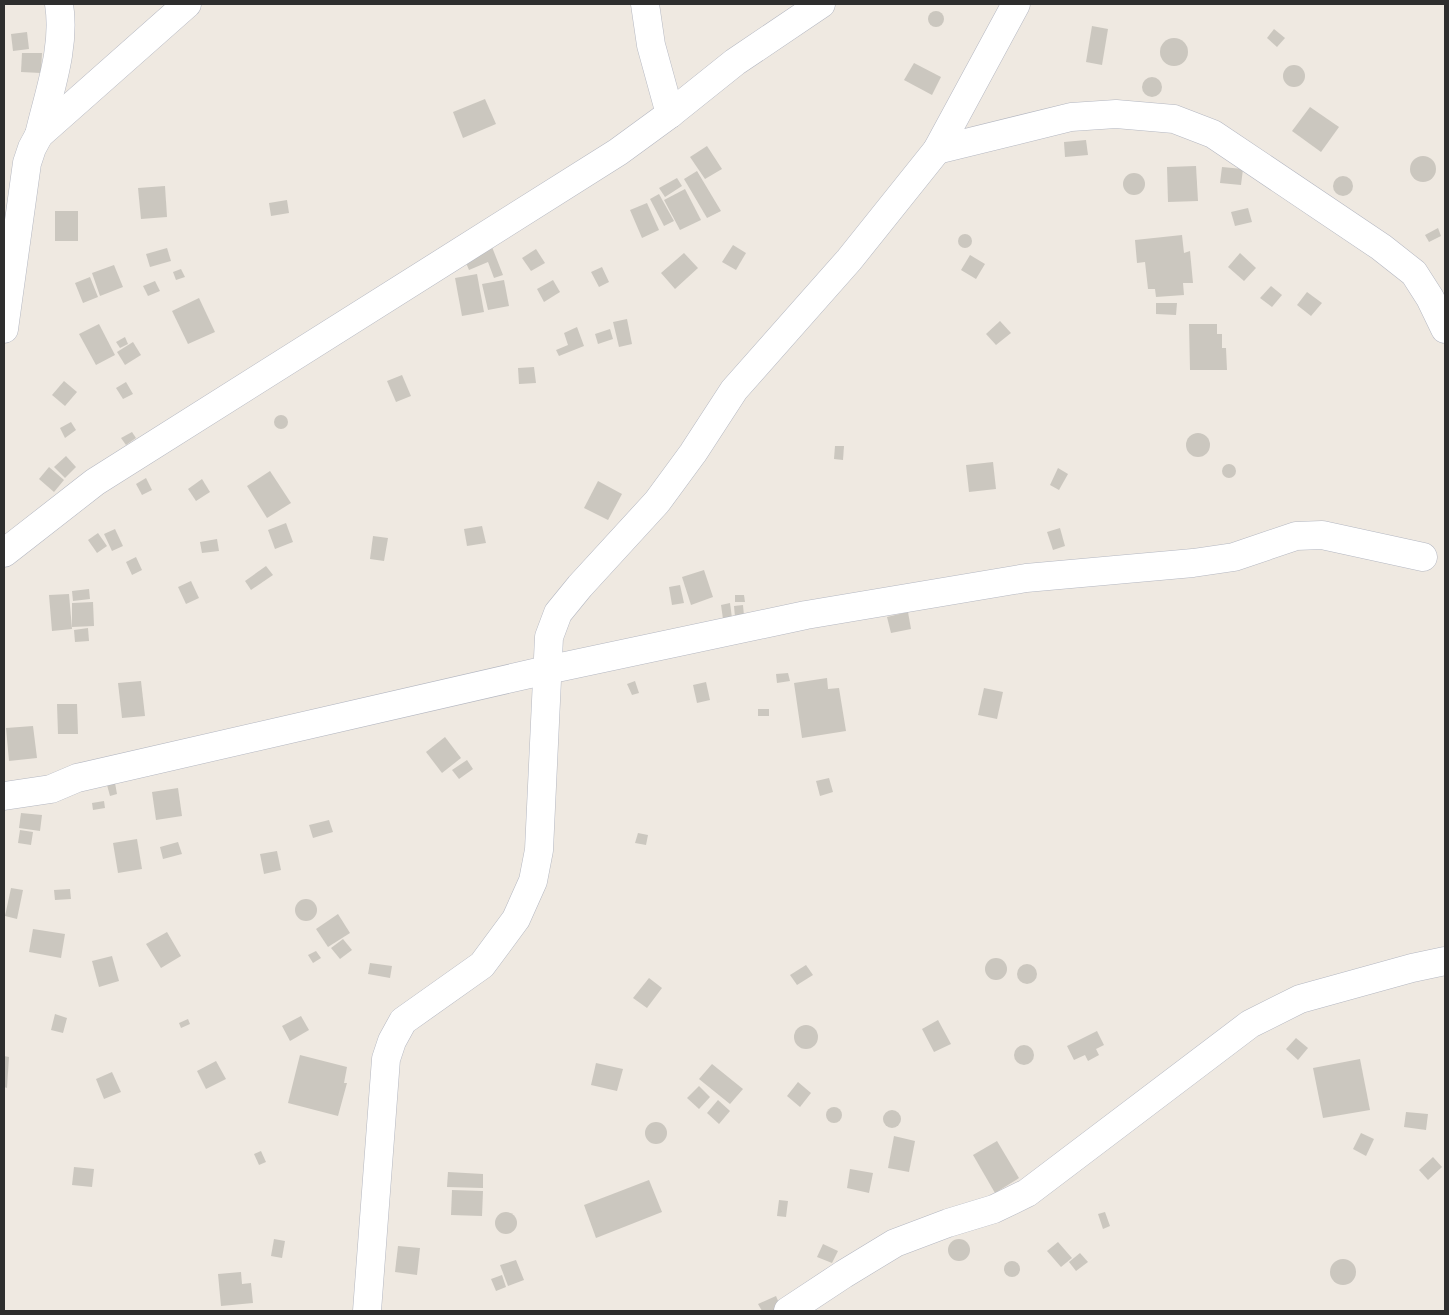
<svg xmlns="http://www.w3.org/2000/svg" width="1449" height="1315" viewBox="0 0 1449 1315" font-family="'Work Sans',sans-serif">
	<rect width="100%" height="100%" fill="#efe9e1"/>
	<g fill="#cbc7bf">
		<circle cx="936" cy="19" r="8"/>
		<polygon points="1092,26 1108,29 1102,65 1086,62"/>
		<polygon points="1274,29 1285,38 1277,47 1267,38"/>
		<polygon points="27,32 29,49 13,51 11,34"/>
		<circle cx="1174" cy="52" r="14"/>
		<polygon points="22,53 42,53 41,73 21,72"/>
		<polygon points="914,63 941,77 932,95 904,80"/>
		<circle cx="1294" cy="76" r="11"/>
		<circle cx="1152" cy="87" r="10"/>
		<polygon points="485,99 496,124 463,138 453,112"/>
		<polygon points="1310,107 1339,127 1321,152 1292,131"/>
		<polygon points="1086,140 1088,155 1065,157 1064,142"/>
		<polygon points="707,146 722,169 705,179 690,157"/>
		<circle cx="1423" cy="169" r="13"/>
		<polygon points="1196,166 1198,201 1168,202 1167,167"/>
		<polygon points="1222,167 1243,169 1241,185 1220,183"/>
		<polygon points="697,171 721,211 707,218 684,179"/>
		<circle cx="1134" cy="184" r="11"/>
		<circle cx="1343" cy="186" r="10"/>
		<polygon points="677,178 682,186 665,197 659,188"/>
		<polygon points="165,186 167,217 141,219 138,188"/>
		<polygon points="685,189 701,220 680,230 664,200"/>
		<polygon points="659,194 674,221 664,226 650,199"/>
		<polygon points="287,200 289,213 271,216 269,203"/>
		<polygon points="647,203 659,230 642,238 630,210"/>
		<polygon points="1248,208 1252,222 1235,226 1231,212"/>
		<rect x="55" y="211" width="23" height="30"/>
		<polygon points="1438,228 1441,236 1429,242 1425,235"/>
		<circle cx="965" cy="241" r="7"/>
		<polygon points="1182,235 1184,253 1190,251 1193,283 1183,283 1184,295 1156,297 1155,289 1148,289 1145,262 1137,263 1135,240"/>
		<polygon points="733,245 746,253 736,270 722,262"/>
		<polygon points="492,247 503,275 494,278 488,262 469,270 464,258"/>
		<polygon points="167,248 171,261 150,267 146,254"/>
		<polygon points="536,249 545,263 531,271 522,258"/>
		<polygon points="684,253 698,268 675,289 661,273"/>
		<polygon points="1240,253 1256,268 1244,281 1228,267"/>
		<polygon points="970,255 985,264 976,279 961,270"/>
		<polygon points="114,265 123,287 100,296 92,273"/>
		<polygon points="602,267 609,282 599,287 591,272"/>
		<polygon points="181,269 185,277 176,280 173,272"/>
		<polygon points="477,274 484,312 462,316 455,278"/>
		<polygon points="90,277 98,297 83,303 75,283"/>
		<polygon points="504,280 509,306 488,310 482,284"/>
		<polygon points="553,280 560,292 544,302 537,289"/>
		<polygon points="155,281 160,291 148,296 143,286"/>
		<polygon points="1271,286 1282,295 1272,307 1260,298"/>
		<polygon points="1307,292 1322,303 1311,316 1297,305"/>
		<polygon points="199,298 215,332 188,344 172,311"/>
		<polygon points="1156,303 1177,303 1176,315 1156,314"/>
		<polygon points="627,319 632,344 619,347 613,322"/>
		<polygon points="1000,321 1011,333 996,345 986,334"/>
		<polygon points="99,324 115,355 96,365 79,334"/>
		<polygon points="1189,324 1217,324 1217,334 1222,334 1222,348 1226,348 1227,370 1190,370"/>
		<polygon points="577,327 584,346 559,356 556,350 568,345 564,333"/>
		<polygon points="610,329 613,339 598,344 595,334"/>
		<polygon points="125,337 128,344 120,348 116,342"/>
		<polygon points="133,342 141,355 125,365 117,352"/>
		<polygon points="534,367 536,383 519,384 518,368"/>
		<polygon points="402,375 411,396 396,402 387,381"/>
		<polygon points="64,381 77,392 65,406 52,395"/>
		<polygon points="126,382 133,394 123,399 116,388"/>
		<circle cx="281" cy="422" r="7"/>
		<polygon points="71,422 76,430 65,438 60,428"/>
		<polygon points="132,432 136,438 126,445 121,438"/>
		<circle cx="1198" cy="445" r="12"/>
		<polygon points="835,446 844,446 843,460 834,459"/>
		<polygon points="66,456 76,467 65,478 54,467"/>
		<polygon points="993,462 996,489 969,492 966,465"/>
		<circle cx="1229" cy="471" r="7"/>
		<polygon points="49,467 64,480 54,492 39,479"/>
		<polygon points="1058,468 1068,474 1059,490 1050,485"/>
		<polygon points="270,471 291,503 267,518 247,486"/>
		<polygon points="146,478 152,490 142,495 136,484"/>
		<polygon points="202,479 210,492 196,501 188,489"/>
		<polygon points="598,481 622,494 608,520 584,508"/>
		<polygon points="286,523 293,542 275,549 268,530"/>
		<polygon points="482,526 486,543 467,546 464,529"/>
		<polygon points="1060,528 1065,546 1053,550 1047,532"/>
		<polygon points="115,529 123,546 112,551 104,534"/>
		<polygon points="98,533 107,546 97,553 88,540"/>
		<polygon points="373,536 388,538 384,561 370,559"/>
		<polygon points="217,539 219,551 202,553 200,542"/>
		<polygon points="136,557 142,570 132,575 126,562"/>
		<polygon points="266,566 273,575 251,590 245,581"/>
		<polygon points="704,570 713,597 691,605 682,577"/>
		<polygon points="191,581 199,598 186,604 178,587"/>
		<polygon points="680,585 684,603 672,605 669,587"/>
		<polygon points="89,589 90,599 73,601 72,591"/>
		<polygon points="69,594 72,629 52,631 49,595"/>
		<polygon points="735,595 744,595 745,602 735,602"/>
		<polygon points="93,602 94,626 72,627 72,603"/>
		<polygon points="730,603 732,618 723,619 721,605"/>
		<polygon points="743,605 744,616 735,617 734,606"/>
		<polygon points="908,612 911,629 891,633 887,617"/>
		<polygon points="88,628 89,641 75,642 74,630"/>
		<polygon points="788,673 790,681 777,683 776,674"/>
		<polygon points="827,678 828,689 839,688 846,731 802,738 794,683"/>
		<polygon points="141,681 145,716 122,718 118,683"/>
		<polygon points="635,681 639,693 632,695 627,684"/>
		<polygon points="706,682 710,700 697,703 693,685"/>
		<polygon points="984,688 1003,692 997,719 978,715"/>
		<polygon points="57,704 77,704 78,734 58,734"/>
		<rect x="758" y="709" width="11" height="7"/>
		<polygon points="33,726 37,758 9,761 6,728"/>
		<polygon points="445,737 461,758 442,773 426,752"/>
		<polygon points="467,760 473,769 459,779 452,770"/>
		<polygon points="829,778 833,792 820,796 816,781"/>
		<polygon points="115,783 117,794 110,796 107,785"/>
		<polygon points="178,788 182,816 156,820 152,792"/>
		<polygon points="104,801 105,808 93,810 92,803"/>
		<polygon points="21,813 42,815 40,831 19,828"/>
		<polygon points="329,820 333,832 313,838 309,825"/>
		<polygon points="20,830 33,832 31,845 18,843"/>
		<polygon points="638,833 648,835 646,845 635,843"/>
		<polygon points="137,839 142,869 118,873 113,843"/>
		<polygon points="178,842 182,854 163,859 160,847"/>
		<polygon points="277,851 281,870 264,874 260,854"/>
		<polygon points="11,888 23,890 17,919 5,916"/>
		<polygon points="70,889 71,899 55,900 54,890"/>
		<circle cx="306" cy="910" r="11"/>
		<polygon points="338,914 350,933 328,947 316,929"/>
		<polygon points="33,929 65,934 61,958 29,952"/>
		<polygon points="167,932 181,956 161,968 146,944"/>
		<polygon points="343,939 352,950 340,959 331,948"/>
		<polygon points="316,951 321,958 313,963 308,955"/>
		<polygon points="112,956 119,981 99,987 92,961"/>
		<circle cx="996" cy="969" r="11"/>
		<polygon points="370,963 392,966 390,978 368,974"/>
		<circle cx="1027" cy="974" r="10"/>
		<polygon points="806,965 813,975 797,985 790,975"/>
		<polygon points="649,978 662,988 647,1008 633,998"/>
		<polygon points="55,1014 67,1018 63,1033 51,1030"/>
		<polygon points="301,1016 309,1030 290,1041 282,1026"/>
		<polygon points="188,1019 190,1024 181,1028 179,1023"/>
		<polygon points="938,1020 951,1044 934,1052 922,1029"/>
		<circle cx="806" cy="1037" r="12"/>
		<polygon points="1097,1031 1104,1045 1096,1049 1099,1055 1088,1061 1085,1055 1074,1060 1067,1046"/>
		<polygon points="1296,1038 1308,1048 1298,1060 1286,1049"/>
		<circle cx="1024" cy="1055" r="10"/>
		<polygon points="300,1055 347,1067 344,1083 347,1083 338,1116 288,1103"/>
		<polygon points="4,1056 9,1057 7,1088 4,1087"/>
		<polygon points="1360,1059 1370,1110 1323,1118 1313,1068"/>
		<polygon points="216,1061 226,1079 206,1089 197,1071"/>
		<polygon points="596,1063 623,1069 617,1091 591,1085"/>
		<polygon points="712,1064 743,1089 730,1104 699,1079"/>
		<polygon points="112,1072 121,1092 104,1099 96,1079"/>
		<polygon points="798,1082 811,1093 800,1107 787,1096"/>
		<polygon points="699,1086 710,1097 699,1109 687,1098"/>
		<polygon points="718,1100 730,1111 719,1124 707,1113"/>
		<circle cx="834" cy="1115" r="8"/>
		<circle cx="892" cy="1119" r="9"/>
		<polygon points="1406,1112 1428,1114 1426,1130 1404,1127"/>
		<circle cx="656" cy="1133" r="11"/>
		<polygon points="1361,1133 1374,1139 1366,1156 1353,1149"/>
		<polygon points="894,1136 915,1141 909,1172 888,1168"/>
		<polygon points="997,1141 1019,1178 995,1193 973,1155"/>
		<polygon points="261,1151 266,1162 259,1165 254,1154"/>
		<polygon points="1433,1157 1442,1167 1428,1180 1419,1170"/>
		<polygon points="74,1167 94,1169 92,1187 72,1185"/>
		<polygon points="850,1169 873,1173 869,1193 847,1188"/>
		<polygon points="448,1172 483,1174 483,1188 447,1187"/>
		<polygon points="649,1180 662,1212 596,1238 584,1205"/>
		<polygon points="452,1190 483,1191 482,1216 451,1215"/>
		<polygon points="779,1200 788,1201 786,1217 777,1216"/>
		<polygon points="1105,1212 1110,1226 1103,1229 1098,1214"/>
		<circle cx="506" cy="1223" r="11"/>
		<polygon points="274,1239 285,1241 282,1258 271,1256"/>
		<circle cx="959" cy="1250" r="11"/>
		<polygon points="1058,1242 1072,1258 1061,1267 1047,1251"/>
		<polygon points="823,1244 838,1251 832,1263 817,1257"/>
		<polygon points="398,1246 420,1248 417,1275 395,1272"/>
		<polygon points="1080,1253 1088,1262 1076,1271 1069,1262"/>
		<circle cx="1343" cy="1272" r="13"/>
		<polygon points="516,1260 524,1280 508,1286 500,1265"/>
		<circle cx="1012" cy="1269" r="8"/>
		<polygon points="241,1272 242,1284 251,1283 253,1303 221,1306 218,1274"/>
		<polygon points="502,1275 506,1287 496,1291 491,1279"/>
		<polygon points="776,1296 781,1308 772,1311 762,1311 758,1304"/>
	</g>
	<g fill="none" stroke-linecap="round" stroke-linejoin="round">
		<g stroke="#b4b7c1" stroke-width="29">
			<g id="minor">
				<polyline points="645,4 651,45 670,114"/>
				<path d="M39,135c10,-43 27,-88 20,-131"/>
				<polyline points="937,150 1071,117 1116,114 1174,119 1213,134 1381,247 1414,273 1430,298 1445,329"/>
				<polyline points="4,329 27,163 32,148 39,135 187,4"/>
				<polyline points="4,553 95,482 618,152 670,114 735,62 821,4"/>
				<polyline points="4,796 51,789 77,778 547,670 806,615 1026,578 1193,563 1234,557 1296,536 1322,535 1423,557"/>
				<polyline points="367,1311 386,1059 392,1041 403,1021 482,965 516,919 533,881 539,850 549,637 558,613 580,586 657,502 693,453 734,390 849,260 937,150 1016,4"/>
				<polyline points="788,1311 844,1274 895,1243 948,1223 994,1209 1027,1193 1250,1024 1300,999 1412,968 1445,961"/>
			</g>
		</g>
		<use href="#minor" stroke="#fff" stroke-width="28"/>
	</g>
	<rect width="1449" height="1315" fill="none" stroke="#2e2e2e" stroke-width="10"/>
</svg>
